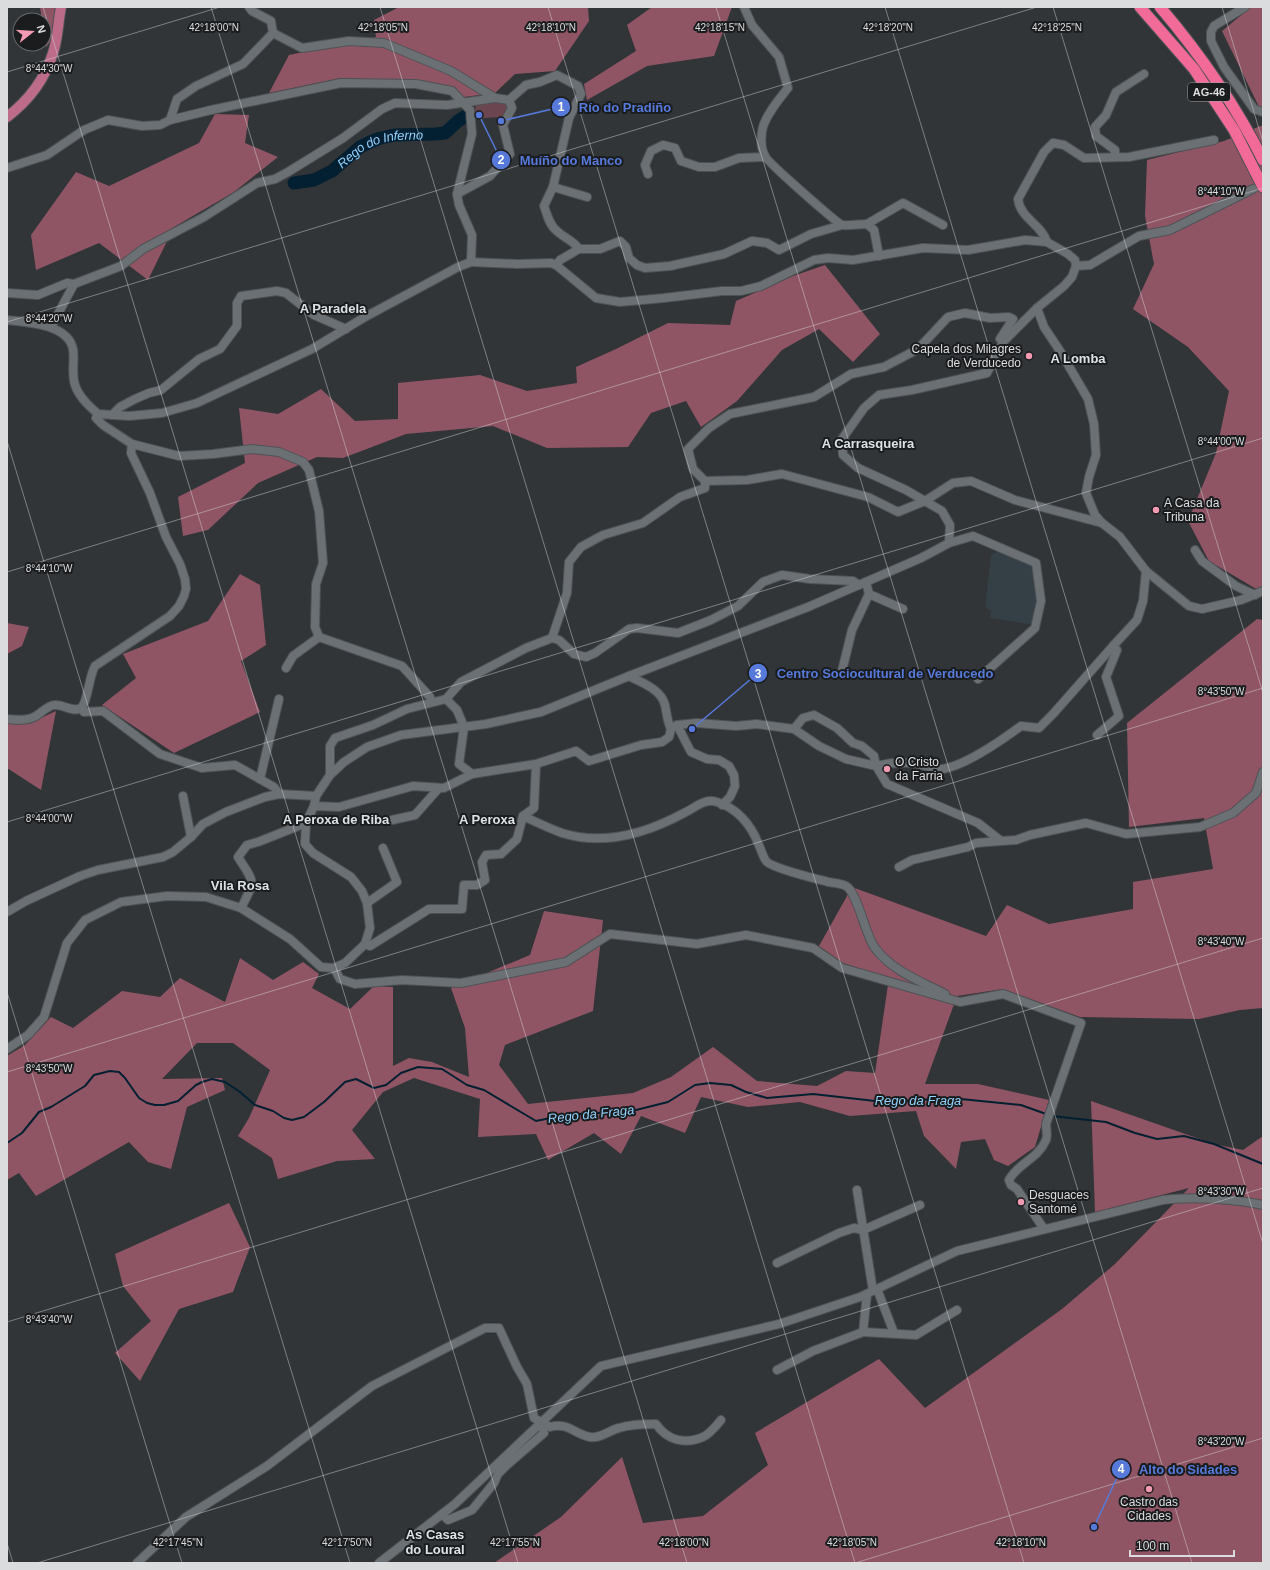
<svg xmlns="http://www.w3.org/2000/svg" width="1270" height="1570" viewBox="0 0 1270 1570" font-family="Helvetica,sans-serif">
	<rect width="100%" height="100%" fill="#313538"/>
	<polygon fill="#353f46" points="999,551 1033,563 1039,599 1035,625 990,618 991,611 985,607 991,555"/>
	<polygon fill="#6b4650" points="506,102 508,107 504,117 483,118 480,111 475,113 476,103"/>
	<g fill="#905565">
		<polygon points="40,7 58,7 50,42 46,47 44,20 42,20"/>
		<polygon points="399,7 588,7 589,21 555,71 515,74 495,93 464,97 419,82 341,78 269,93 289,55 376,37 374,20"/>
		<polygon points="652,7 732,7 714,56 647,66 587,100 584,84 636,51 627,25"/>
		<polygon points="1251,7 1263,7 1263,115 1222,31"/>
		<polygon points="215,114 249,115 245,143 278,157 234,192 174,227 148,280 99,243 36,270 31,235 76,172 109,186 199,143"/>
		<polygon points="1263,125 1263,593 1209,561 1188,521 1216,453 1229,391 1188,347 1133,309 1154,264 1145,216 1147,160 1224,141"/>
		<polygon points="825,265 880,334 853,362 819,329 782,350 737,401 701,427 686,401 651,413 628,447 547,448 493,426 406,434 343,458 317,457 258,483 208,530 183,536 178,497 245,463 239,408 278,414 321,389 355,421 398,419 398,383 480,375 527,391 577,383 576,367 616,349 668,323 730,325 736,301 793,276"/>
		<polygon points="240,574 260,585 266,645 241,661 260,712 174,753 102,705 136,678 123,654 208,621"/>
		<polygon points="1257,619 1263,620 1263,1008 1240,1010 1199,1019 1080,1017 1003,989 957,996 925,1084 978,1084 1049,1100 1035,1147 1008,1166 994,1160 985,1139 961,1142 956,1169 924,1136 916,1111 850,1116 800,1102 748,1107 701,1097 685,1133 641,1116 621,1154 594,1133 548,1160 536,1134 478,1137 480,1099 414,1078 383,1092 352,1130 375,1159 337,1161 278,1179 272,1158 238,1136 249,1118 270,1070 233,1043 197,1043 162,1079 222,1078 225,1090 187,1107 171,1169 148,1162 129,1142 36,1196 19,1173 7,1180 7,1056 25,1045 51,1017 73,1028 122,991 160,997 180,978 225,1002 240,958 273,980 303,962 319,974 312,988 350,1009 374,986 393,987 393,1066 409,1058 432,1062 469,1077 465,1028 451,988 530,955 544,911 603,920 593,1011 505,1045 499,1065 528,1104 633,1093 671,1077 713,1047 757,1081 817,1086 846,1071 875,1073 889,978 843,963 819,946 852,887 986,936 1007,905 1049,924 1133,909 1133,882 1213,869 1204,818 1129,827 1127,723"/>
		<polygon points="7,623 29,627 22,646 7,654"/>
		<polygon points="56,711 41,790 7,768 7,720 30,723"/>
		<polygon points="1091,1101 1214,1144 1243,1150 1263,1136 1263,1563 494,1563 561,1517 622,1457 643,1523 703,1516 768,1465 755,1433 879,1359 925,1408 1062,1309 1115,1264 1189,1188 1095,1212"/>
		<polygon points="229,1203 250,1247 233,1292 179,1309 140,1381 115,1353 151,1321 123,1286 115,1254"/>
	</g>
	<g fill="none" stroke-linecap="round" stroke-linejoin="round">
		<g stroke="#022031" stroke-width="2">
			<polyline points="1052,1116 1106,1122 1135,1133 1157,1139 1184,1136 1214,1144 1263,1164"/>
			<polyline points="7,1143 22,1133 39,1112 51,1107 85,1086 94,1075 110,1071 119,1072 125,1078 139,1098 147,1103 155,1105 164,1105 178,1101 196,1085 202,1082 212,1079 225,1082 240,1092 255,1105 273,1111 284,1118 292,1120 304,1117 324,1102 345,1082 356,1079 374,1088 386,1085 401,1073 418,1067 442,1069 467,1085 484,1090 536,1121 565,1115 592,1113 624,1113 668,1102 695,1085 710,1083 731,1085 746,1092 767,1098 813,1094 884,1102 951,1098 1021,1105 1046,1114"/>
		</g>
		<path stroke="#022031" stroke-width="13" id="s1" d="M294,183l20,-3 18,-9 28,-24 17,-8 17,-4 41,-1 10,-1 13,-12 9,-6"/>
		<g stroke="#4f5255" stroke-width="10">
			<g id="minor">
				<path d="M744,7l8,18 27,32 9,31c-8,10 -25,30 -26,44 -1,7 -1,17 3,24 2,6 72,67 77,69 8,1 18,-1 25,-1l7,6 5,26"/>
				<polyline points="1245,7 1214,26 1211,32 1211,41 1224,67 1254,109 1263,112"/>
				<polyline points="273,33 302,48 349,41 384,43 451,71 495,98"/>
				<path d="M509,100l17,-15 14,-3 17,-7 21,11 3,8 -12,24 -16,69 -9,19c3,8 5,19 13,25 7,7 16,9 22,18"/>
				<polyline points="170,120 177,99 196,86 243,64 273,33 271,21 252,11 249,7"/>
				<polyline points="1115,157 1115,150 1096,136 1095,127 1106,115 1116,92 1144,74"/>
				<polyline points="7,168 47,155 84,130 108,120 142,126 160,125 170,120 211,110 341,83 416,84 452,91 470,110 472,134 457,194 459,205 472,235 471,262 517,264 551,263 556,265 596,298 620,302 664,298 722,291 741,291 761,286 814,260 828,258 853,260 923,248 968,250 1025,240 1047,242 1068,254 1075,260 1076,266 1072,277 1064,286 1037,308 1003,342 987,373 912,390 879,395 864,408 842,439 843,455 858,468 906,490 942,511 950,525 949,543 921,558 808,607 629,676 541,712 486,724 401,735 367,747 344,762 330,775 316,796 314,806 306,823 305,844 313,853 351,877 362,891 367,903 370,928 365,944 345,963 334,968 321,967 290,939 241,908 206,897 167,896 121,902 85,920 67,943 44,1017 28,1035 7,1049"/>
				<polyline points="648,174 645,165 651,151 663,145 675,148 681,161 699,167 715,167 739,158 765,157"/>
				<polyline points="553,187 587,197"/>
				<polyline points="867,224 903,203 943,225"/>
				<path d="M1047,242c-5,-17 -27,-24 -29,-43l26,-47 9,-9 11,2 20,13 45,-1 85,-17"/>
				<polyline points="556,265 560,260 579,249 600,249 620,241 626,247 629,258 637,265 645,268 670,266 724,254 752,241 767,243 779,250 811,234 842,225"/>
				<polyline points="1076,266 1090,265 1139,236 1170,230 1253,189"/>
				<polyline points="7,293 38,295 67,283 74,284"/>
				<polyline points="1037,308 1044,327 1060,351 1088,399 1094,424 1096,455 1089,477 1086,493 1095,515 1102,523"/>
				<path d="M7,320c20,2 61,4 66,29 2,12 -2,24 2,36 4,12 14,21 23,29l31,2 33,-3 35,-10 115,-54 53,-32 93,-50 13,-5"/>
				<polyline points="51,327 74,284 121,266 143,249 204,217 257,183 275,179 288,172 343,138 382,109 395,103 447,105 495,98 509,100 512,108 503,125 510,154 490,176 457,194"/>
				<polyline points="112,415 120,407 135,399 149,393 161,390 199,359 220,349 237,326 237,303 241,296 277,291 286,293 314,315 346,329"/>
				<polyline points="132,444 179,456 213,454 252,449 279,452 303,462 309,470 319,511 323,563 316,584 315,627 319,637 402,666 430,697 432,702"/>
				<polyline points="705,481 747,480 782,474 868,497 898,512 925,501 953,483 971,481 1015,500 1102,523 1120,537 1146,571 1189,606 1202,609 1241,600 1263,591"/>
				<polyline points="949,543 973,536 1036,563 1041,601 1035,628 978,679"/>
				<polyline points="1195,550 1202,561 1236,586 1255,595"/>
				<polyline points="866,582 869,594 903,609"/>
				<polyline points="552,638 567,593 569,562 581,547 603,535 643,523 680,497 705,488 705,481 693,469 688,449 709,428 730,414 814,397 851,374 884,367 918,349 948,317 965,313 990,318 1009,317 1013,319 1000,339 1002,341"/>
				<polyline points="286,668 293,656 319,637"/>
				<polyline points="842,671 852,630 869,594"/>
				<path d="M629,676c13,7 32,13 36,29 2,9 2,16 6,24"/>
				<polyline points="446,699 457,710 464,727 459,764 472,774"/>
				<polyline points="81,708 84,712 103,711 160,754 202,768 235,765 274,787 279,794"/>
				<path d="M7,719c9,1 19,2 27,-2 7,-3 13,-12 21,-12 8,-1 20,9 27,2 6,-7 7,-31 13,-41l75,-50 9,-10 5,-10 2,-7 -1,-10 -5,-15 -14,-27 -16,-44 -19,-40 1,-9 -29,-19 -7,-7 2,-4"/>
				<polyline points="677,725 691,752 707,759 719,760 729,766 734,775 735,786 730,797 722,805"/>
				<path d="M794,729l9,-11 11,-3 23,13 16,15 9,3 12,10 2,10c12,-3 24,-4 36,-3 10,1 22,7 31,6 23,-4 59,-29 78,-43l18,2 14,-14 60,-68 24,-26 6,-19 3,-30"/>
				<polyline points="1097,735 1119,716 1106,677 1117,650 1113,646"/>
				<polyline points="330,775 330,746 335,738 373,725 407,709 446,699 461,682 526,648 552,638 559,640 574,654 586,657 595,653 629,629 637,628 678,633 711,620 738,606 763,582 782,575 810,579 853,581 859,585"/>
				<polyline points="260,779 279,699"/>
				<polyline points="183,796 191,837"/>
				<polyline points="314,806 339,807 413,786 444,788 472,774 536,764 576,751 589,761 641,745 662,742 669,737 671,729 677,725 697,723 736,726 757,724 794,729 819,746 846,759 876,766 887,784 978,823 1001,841 1016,840 1030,835 1086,823 1126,834 1200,827 1233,813 1256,793 1263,772"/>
				<path d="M523,816c13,6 25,12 39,17 41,13 85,0 122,-20 11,-5 20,-15 33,-11 20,6 34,23 41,41 3,6 5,15 9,19 8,7 50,17 61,20 5,1 13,1 18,4 12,7 19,49 29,62 17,23 45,33 70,46"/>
				<polyline points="392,820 415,815 439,788"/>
				<polyline points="899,867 912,860 968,847 976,843 1001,841"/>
				<polyline points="367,903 397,882 383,848"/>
				<path d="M241,908c15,-29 14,-24 -3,-51l9,-12 11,-3 48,-19"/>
				<polyline points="7,912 26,901 80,876 98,870 163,857 173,852 191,837 203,824 226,812 265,797 279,794 316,796"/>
				<polyline points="365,944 370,946 429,909 462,909 464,885 477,885 485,880 482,862 486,855 501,854 517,839 523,816 534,808 536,764"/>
				<path d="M334,968l6,11 15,5 47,-4 59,3 105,-21 44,-28 87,10 49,-9 67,13 29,20 118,34 43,-8 78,29 -35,101c0,5 2,12 0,16 -8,19 -28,23 -37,40l2,5 6,4 27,40"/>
				<polyline points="857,1190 873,1291"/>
				<polyline points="777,1263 839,1233 854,1228 863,1230 920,1205"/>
				<polyline points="877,1289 894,1333"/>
				<polyline points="863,1332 916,1335 957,1310"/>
				<polyline points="777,1370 813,1351 863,1332 867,1294"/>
				<polyline points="442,1514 448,1520 472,1510 494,1483 498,1474 507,1465 544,1433 541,1422"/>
				<path d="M137,1563l49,-46 81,-51 105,-80 113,-58h14l18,39 10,17 7,34 16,9c18,-5 24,7 40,10 10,2 20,-7 29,-9 12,-4 25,-4 37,-4 11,16 28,21 47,13 7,-3 13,-11 18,-17"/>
				<path d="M379,1563l76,-59 146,-138 178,-42 81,-27 97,-46 206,-51c27,-4 73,-1 100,5"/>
			</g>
		</g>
		<g stroke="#4f5255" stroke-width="12">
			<path id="major" d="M7,117c21,-16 38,-38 46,-64 5,-15 5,-31 8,-46"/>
		</g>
		<g stroke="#4f5255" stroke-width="13">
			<g id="highway">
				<polyline points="1140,7 1194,69 1234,130 1263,187"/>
				<path d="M1160,7c40,47 75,97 103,153"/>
			</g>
		</g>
		<use href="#minor" stroke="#6b7074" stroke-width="8"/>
		<use href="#major" stroke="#bc6c89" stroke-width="10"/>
		<use href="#highway" stroke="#f26a97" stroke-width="11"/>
	</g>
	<path fill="none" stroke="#dadcde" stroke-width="1" stroke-opacity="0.45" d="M43,7l475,1556M211,7l476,1556M380,7l475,1556M548,7l476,1556M716,7l476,1556M885,7l378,1237M1053,7l210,686M1222,7l41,135M7,72l213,-65M7,322l1030,-315M7,441l343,1122M7,572l1256,-384M7,822l1256,-384M7,992l175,571M7,1072l1256,-384M7,1322l1256,-384M7,1543l6,20M37,1563l1226,-375M855,1563l408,-125"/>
	<g fill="#f19ab2" stroke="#1a1c1e" stroke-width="1.5">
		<circle cx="1029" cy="356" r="4"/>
		<circle cx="1156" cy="510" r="4"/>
		<circle cx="887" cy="769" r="4"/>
		<circle cx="1021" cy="1202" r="4"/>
		<circle cx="1149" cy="1489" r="4"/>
	</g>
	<g text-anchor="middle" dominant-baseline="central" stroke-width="4" stroke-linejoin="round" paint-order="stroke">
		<rect fill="#1a1c1e" stroke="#a0a2a4" stroke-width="1" x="1188" y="83" width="42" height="18" rx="3"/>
		<g font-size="11" font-weight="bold" fill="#dadcde">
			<text x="1209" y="92">AG-46</text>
		</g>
		<g font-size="12" fill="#dadcde" stroke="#1a1c1e" text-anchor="start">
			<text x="1021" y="349" text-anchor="end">Capela dos Milagres<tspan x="1021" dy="14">de Verducedo</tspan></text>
			<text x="1164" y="503">A Casa da<tspan x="1164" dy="14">Tribuna</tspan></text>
			<text x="895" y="762">O Cristo<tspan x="895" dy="14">da Farria</tspan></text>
			<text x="1029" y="1195">Desguaces<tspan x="1029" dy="14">Santomé</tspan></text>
			<text x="1149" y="1502" text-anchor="middle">Castro das<tspan x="1149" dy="14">Cidades</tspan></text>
		</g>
		<g font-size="13" font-style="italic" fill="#90d0fa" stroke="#1a1c1e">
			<text stroke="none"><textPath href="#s1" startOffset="96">Rego do Inferno</textPath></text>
			<text x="918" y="1100">Rego da Fraga</text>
			<text transform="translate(591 1114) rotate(-6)">Rego da Fraga</text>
		</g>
		<g font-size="13" font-weight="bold" fill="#dbe1e5" stroke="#1a1c1e">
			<text x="333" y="308">A Paradela</text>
			<text x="1078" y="358">A Lomba</text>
			<text x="868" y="443">A Carrasqueira</text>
			<text x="336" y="819">A Peroxa de Riba</text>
			<text x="487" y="819">A Peroxa</text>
			<text x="240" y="885">Vila Rosa</text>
			<text x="435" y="1534">As Casas<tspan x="435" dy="15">do Loural</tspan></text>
		</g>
	</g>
	<g font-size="10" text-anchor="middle" fill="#dadcde" stroke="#1a1c1e" stroke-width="4" stroke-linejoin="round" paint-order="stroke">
		<text x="214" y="31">42°18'00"N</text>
		<text x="383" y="31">42°18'05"N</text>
		<text x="551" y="31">42°18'10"N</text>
		<text x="720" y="31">42°18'15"N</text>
		<text x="888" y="31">42°18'20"N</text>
		<text x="1057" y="31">42°18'25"N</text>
		<text x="49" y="72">8°44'30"W</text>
		<text x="1221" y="195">8°44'10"W</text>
		<text x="49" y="322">8°44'20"W</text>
		<text x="1221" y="445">8°44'00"W</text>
		<text x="49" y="572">8°44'10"W</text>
		<text x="1221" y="695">8°43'50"W</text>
		<text x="49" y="822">8°44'00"W</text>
		<text x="1221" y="945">8°43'40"W</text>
		<text x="49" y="1072">8°43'50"W</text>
		<text x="1221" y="1195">8°43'30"W</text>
		<text x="49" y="1323">8°43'40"W</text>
		<text x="1221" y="1445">8°43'20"W</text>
		<text x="178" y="1546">42°17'45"N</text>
		<text x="347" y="1546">42°17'50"N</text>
		<text x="515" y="1546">42°17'55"N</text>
		<text x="684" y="1546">42°18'00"N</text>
		<text x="852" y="1546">42°18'05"N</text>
		<text x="1021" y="1546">42°18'10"N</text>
	</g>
	<path fill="none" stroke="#5679da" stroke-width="1.5" d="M501 121L561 107M479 115L501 160M692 729L758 673M1094 1527L1121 1469"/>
	<g fill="#5679da" stroke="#1a1c1e" stroke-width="1.5">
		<circle cx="501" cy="121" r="4"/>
		<circle cx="479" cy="115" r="4"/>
		<circle cx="692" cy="729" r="4"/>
		<circle cx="1094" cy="1527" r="4"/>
		<circle cx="561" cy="107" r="10"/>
		<circle cx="501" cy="160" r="10"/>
		<circle cx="758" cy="673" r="10"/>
		<circle cx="1121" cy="1469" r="10"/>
	</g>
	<g font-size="12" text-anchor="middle" font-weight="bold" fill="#fff">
		<text x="561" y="111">1</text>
		<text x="501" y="164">2</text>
		<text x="758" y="678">3</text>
		<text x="1121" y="1473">4</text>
	</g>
	<g font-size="13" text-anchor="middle" font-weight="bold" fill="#5679da" stroke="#1a1c1e" stroke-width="4" stroke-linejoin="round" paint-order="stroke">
		<text x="625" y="112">Río do Pradiño</text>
		<text x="571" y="165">Muíño do Manco</text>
		<text x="885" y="678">Centro Sociocultural de Verducedo</text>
		<text x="1188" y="1474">Alto do Sidades</text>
	</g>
	<rect width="1270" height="1570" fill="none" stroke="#dadcde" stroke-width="16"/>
	<g transform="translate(32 32) rotate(73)"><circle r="19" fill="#1a1c1e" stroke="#67696b"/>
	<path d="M0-3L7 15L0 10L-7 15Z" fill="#f19ab2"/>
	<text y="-6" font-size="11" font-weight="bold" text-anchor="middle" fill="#dadcde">N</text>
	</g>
	<path d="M1130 1550v6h104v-6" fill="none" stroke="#dadcde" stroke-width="2"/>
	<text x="1136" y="1550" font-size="12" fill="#dadcde" stroke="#1a1c1e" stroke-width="3" paint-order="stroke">100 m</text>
</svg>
